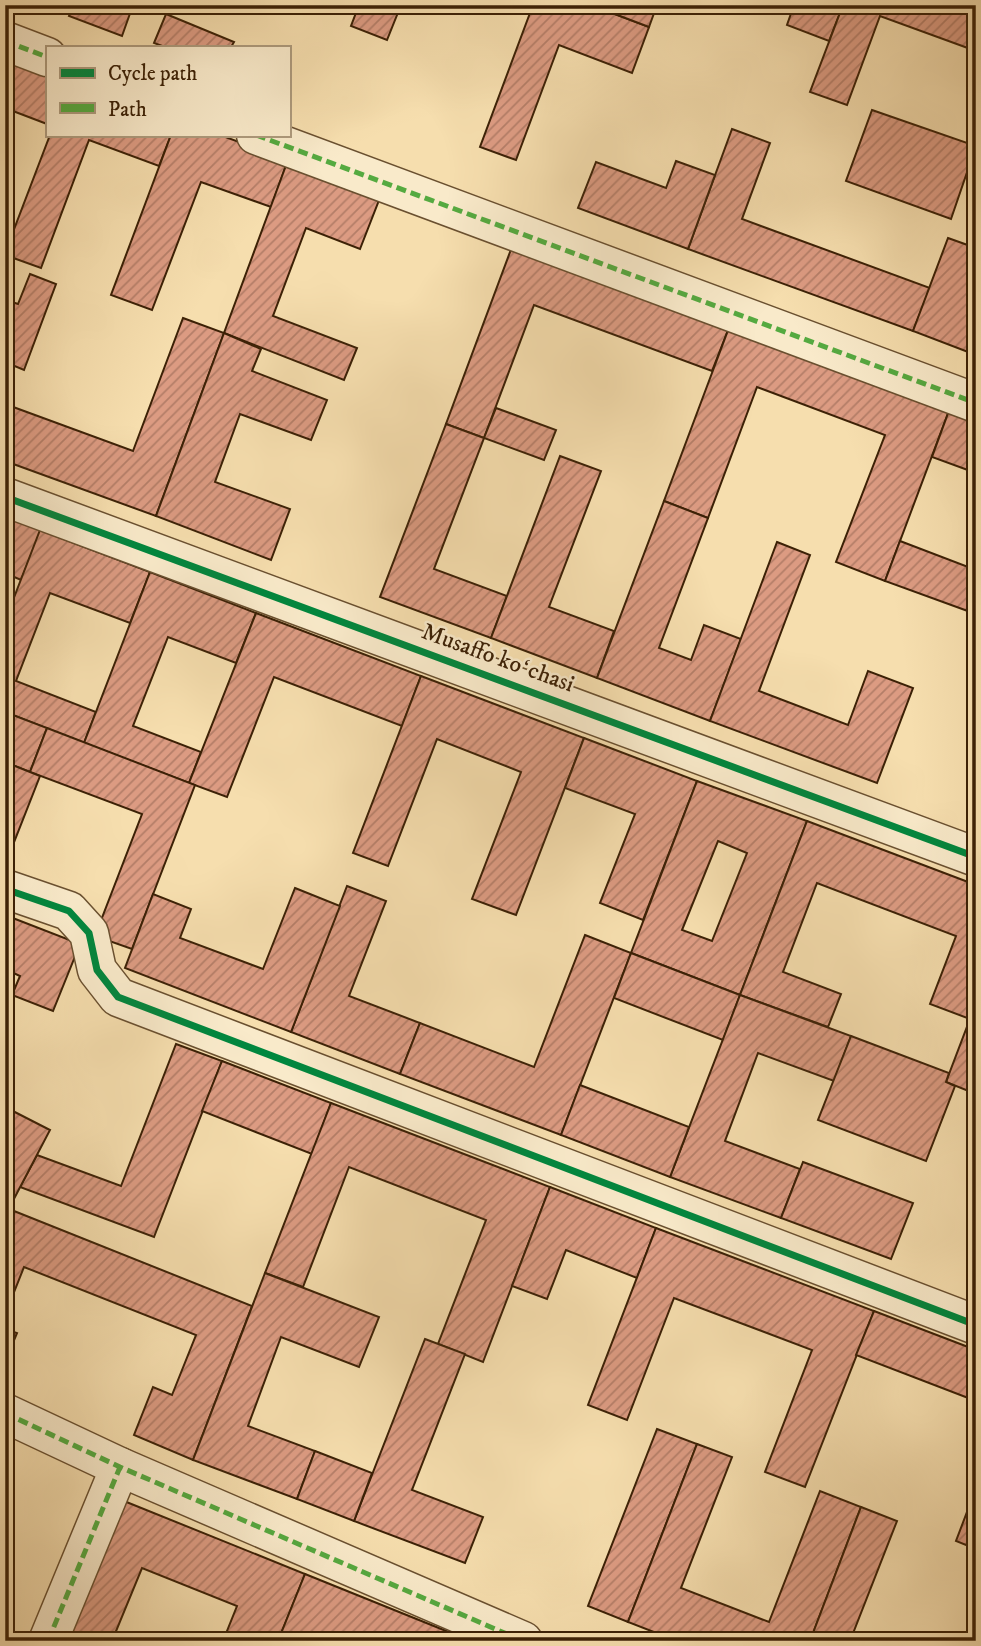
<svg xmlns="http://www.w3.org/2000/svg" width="981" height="1646" viewBox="0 0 981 1646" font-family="'IM FELL DW Pica',serif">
	<defs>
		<pattern id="building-hatch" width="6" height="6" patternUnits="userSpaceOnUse" patternTransform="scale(1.75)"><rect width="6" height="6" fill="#dc9b82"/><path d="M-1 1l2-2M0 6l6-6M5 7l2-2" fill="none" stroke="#b47e68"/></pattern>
	</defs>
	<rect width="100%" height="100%" fill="#f6deae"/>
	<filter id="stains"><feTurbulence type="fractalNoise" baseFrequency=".00286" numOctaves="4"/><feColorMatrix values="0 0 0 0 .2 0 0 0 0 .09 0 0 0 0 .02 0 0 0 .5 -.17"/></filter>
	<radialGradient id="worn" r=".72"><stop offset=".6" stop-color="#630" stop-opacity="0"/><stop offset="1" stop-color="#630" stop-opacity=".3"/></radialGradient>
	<g fill="url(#building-hatch)" stroke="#3c2106" stroke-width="2" fill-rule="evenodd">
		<polygon points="74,5 133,5 122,36 69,16"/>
		<polygon points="359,5 401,5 387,40 351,26"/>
		<polygon points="533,5 591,5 649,27 632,73 559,45 516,160 480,147"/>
		<polygon points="591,5 657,5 649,27"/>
		<polygon points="794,5 843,5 829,41 787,25"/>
		<polygon points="843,5 976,5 976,51 880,16 847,105 810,92"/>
		<polygon points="166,14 234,42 231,47 165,47 154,43"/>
		<polygon points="5,55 47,70 47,124 5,108"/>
		<polygon points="872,110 976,146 951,219 846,181"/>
		<polygon points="732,129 770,143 742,219 930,288 913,331 688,249"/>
		<polygon points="50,135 171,135 159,166 89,140 41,268 5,255 5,253"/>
		<polygon points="171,135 220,135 288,160 271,207 201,182 152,310 111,295"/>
		<polygon points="288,160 381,195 360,249 306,228 273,316 357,348 344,380 224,333"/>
		<polygon points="676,161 715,175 688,249 578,208 596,162 666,188"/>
		<polygon points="948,238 976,248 976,355 913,331"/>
		<polygon points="513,244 730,325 712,371 534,305 484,438 446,424"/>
		<polygon points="30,274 56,284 24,370 5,362 5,311 9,301 18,304"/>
		<polygon points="183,318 224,333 156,516 5,461 5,404 133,451"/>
		<polygon points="730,325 950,408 885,581 836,562 885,435 757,387 708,518 664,501"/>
		<polygon points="224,333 261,349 252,371 327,400 311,440 240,414 215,482 290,509 271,560 156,516"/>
		<polygon points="496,408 556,430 544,460 484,438"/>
		<polygon points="950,408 976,417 976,473 932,457"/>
		<polygon points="446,424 484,438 434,569 507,596 491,638 380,597"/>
		<polygon points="560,456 601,471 549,607 614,631 597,678 491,638"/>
		<polygon points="664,501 708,518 659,648 691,660 704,625 741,639 710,721 597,678"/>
		<polygon points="5,511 43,525 21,580 5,573"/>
		<polygon points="40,530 150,572 130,623 50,593 16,681 96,712 84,743 5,712 5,621"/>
		<polygon points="900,541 968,567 976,546 976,614 885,581"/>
		<polygon points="777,542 810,555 759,691 848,725 868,671 913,688 877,783 710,721"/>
		<polygon points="150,572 256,613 236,663 168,637 133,726 201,752 189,783 84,743"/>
		<polygon points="256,613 421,676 402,726 274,677 227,797 189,783"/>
		<polygon points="421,676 584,738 516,915 472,899 521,772 437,739 388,866 353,853"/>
		<polygon points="5,712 47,728 30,772 5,762"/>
		<polygon points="47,728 195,785 132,949 95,936 142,814 30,772"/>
		<polygon points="584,738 697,781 643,920 600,903 635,814 565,788"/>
		<polygon points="5,762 40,776 7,860 5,859"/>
		<path d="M697,781l110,40 -67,174 -109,-42zM718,841l29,12 -35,88 -30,-11z"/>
		<polygon points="807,821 976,885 976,1003 970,1019 930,1004 956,936 817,883 783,972 841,994 828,1027 740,995"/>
		<polygon points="347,886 386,901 349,996 420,1023 400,1074 291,1032"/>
		<polygon points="295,888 340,906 291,1032 125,968 153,894 191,909 180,938 263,969"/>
		<polygon points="5,915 80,944 53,1011 12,995 20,976 5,969"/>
		<polygon points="585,935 631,953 561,1135 400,1074 420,1023 534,1067"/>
		<polygon points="631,953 740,995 723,1040 614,998"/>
		<polygon points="740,995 851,1036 834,1081 758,1053 725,1141 800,1169 781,1218 670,1177"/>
		<polygon points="976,1003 976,1094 946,1082"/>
		<polygon points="851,1036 949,1073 946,1082 955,1086 926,1161 818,1120"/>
		<polygon points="176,1044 222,1061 154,1237 20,1187 37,1155 121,1186"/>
		<polygon points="222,1061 331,1103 312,1154 202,1111"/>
		<polygon points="580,1085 689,1127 670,1177 561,1135"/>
		<polygon points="331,1103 550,1187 483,1362 438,1344 486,1220 349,1167 303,1287 265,1273"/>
		<polygon points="5,1107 50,1130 5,1216"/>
		<polygon points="803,1162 913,1203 891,1259 781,1218"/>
		<polygon points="550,1187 656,1228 637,1278 566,1250 547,1299 512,1286"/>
		<polygon points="9,1209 252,1306 193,1460 134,1435 153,1387 172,1395 196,1335 24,1267 5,1315 5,1216"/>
		<polygon points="656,1228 874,1311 805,1487 765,1472 812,1350 674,1298 627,1420 588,1405"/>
		<polygon points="265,1273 379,1317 359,1367 281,1337 248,1426 315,1451 297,1499 193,1460"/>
		<polygon points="874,1311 976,1350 976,1401 856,1355"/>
		<polygon points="5,1329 17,1333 5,1362"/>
		<polygon points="425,1339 465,1354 412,1490 483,1517 465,1563 354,1521"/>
		<polygon points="657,1429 697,1444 628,1622 588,1606"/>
		<polygon points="697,1444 732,1457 681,1588 769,1622 820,1491 861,1507 810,1641 677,1641 628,1622"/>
		<polygon points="315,1451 372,1473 354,1521 297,1499"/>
		<polygon points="119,1499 305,1574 278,1641 223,1641 237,1606 142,1568 112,1641 60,1641"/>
		<polygon points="970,1504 976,1506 976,1549 956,1541"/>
		<polygon points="861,1507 897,1521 850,1641 810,1641"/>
		<polygon points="305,1574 471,1641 278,1641"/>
	</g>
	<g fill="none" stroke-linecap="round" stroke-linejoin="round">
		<g stroke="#6a5030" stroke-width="41">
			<g id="minor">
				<polyline points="5,41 47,57"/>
				<polyline points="256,135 976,403"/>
				<polyline points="5,497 976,857"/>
				<polyline points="5,889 69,911 89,933 97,970 118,997 976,1325"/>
				<polyline points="5,1413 120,1467 523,1641"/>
				<polyline points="48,1641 120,1467"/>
			</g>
		</g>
		<use href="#minor" stroke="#f9eaca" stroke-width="38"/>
		<g stroke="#55aa40" stroke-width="5" stroke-dasharray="10 5" stroke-linecap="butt">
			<polyline points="5,41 47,57"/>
			<polyline points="256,135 976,403"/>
			<polyline points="5,1413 120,1467 523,1641"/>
			<polyline points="48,1641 120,1467"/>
		</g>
		<g stroke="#f9eaca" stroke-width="11">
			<g id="cycleway">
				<polyline points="5,497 976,857"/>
				<polyline points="5,889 69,911 89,933 97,970 118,997 976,1325"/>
			</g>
		</g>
		<use href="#cycleway" stroke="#00873e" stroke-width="7"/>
	</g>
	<g text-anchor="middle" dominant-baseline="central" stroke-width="5" stroke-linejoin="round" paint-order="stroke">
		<g font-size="24" fill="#3c2106" stroke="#f9eaca">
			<text transform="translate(498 658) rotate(20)">Musaffo koʻchasi</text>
		</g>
	</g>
	<rect width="981" height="1646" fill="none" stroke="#f6deae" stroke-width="28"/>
	<rect x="7" y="7" width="967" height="1632" fill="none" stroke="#3c2106" stroke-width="3.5"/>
	<rect x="14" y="14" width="953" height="1618" fill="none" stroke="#3c2106" stroke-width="2"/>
	<rect x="46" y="46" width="245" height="91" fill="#f9eaca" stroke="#ad9a7c" stroke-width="2"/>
	<rect x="60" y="68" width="35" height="10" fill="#00873e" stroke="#ad9a7c" stroke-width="2"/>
	<text x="108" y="80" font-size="21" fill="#3c2106">Cycle path</text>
	<rect x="60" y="103" width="35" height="10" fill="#55aa40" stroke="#ad9a7c" stroke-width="2"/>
	<text x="108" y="116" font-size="21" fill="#3c2106">Path</text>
	<rect width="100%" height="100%" filter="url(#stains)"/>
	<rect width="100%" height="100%" fill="url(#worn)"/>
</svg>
